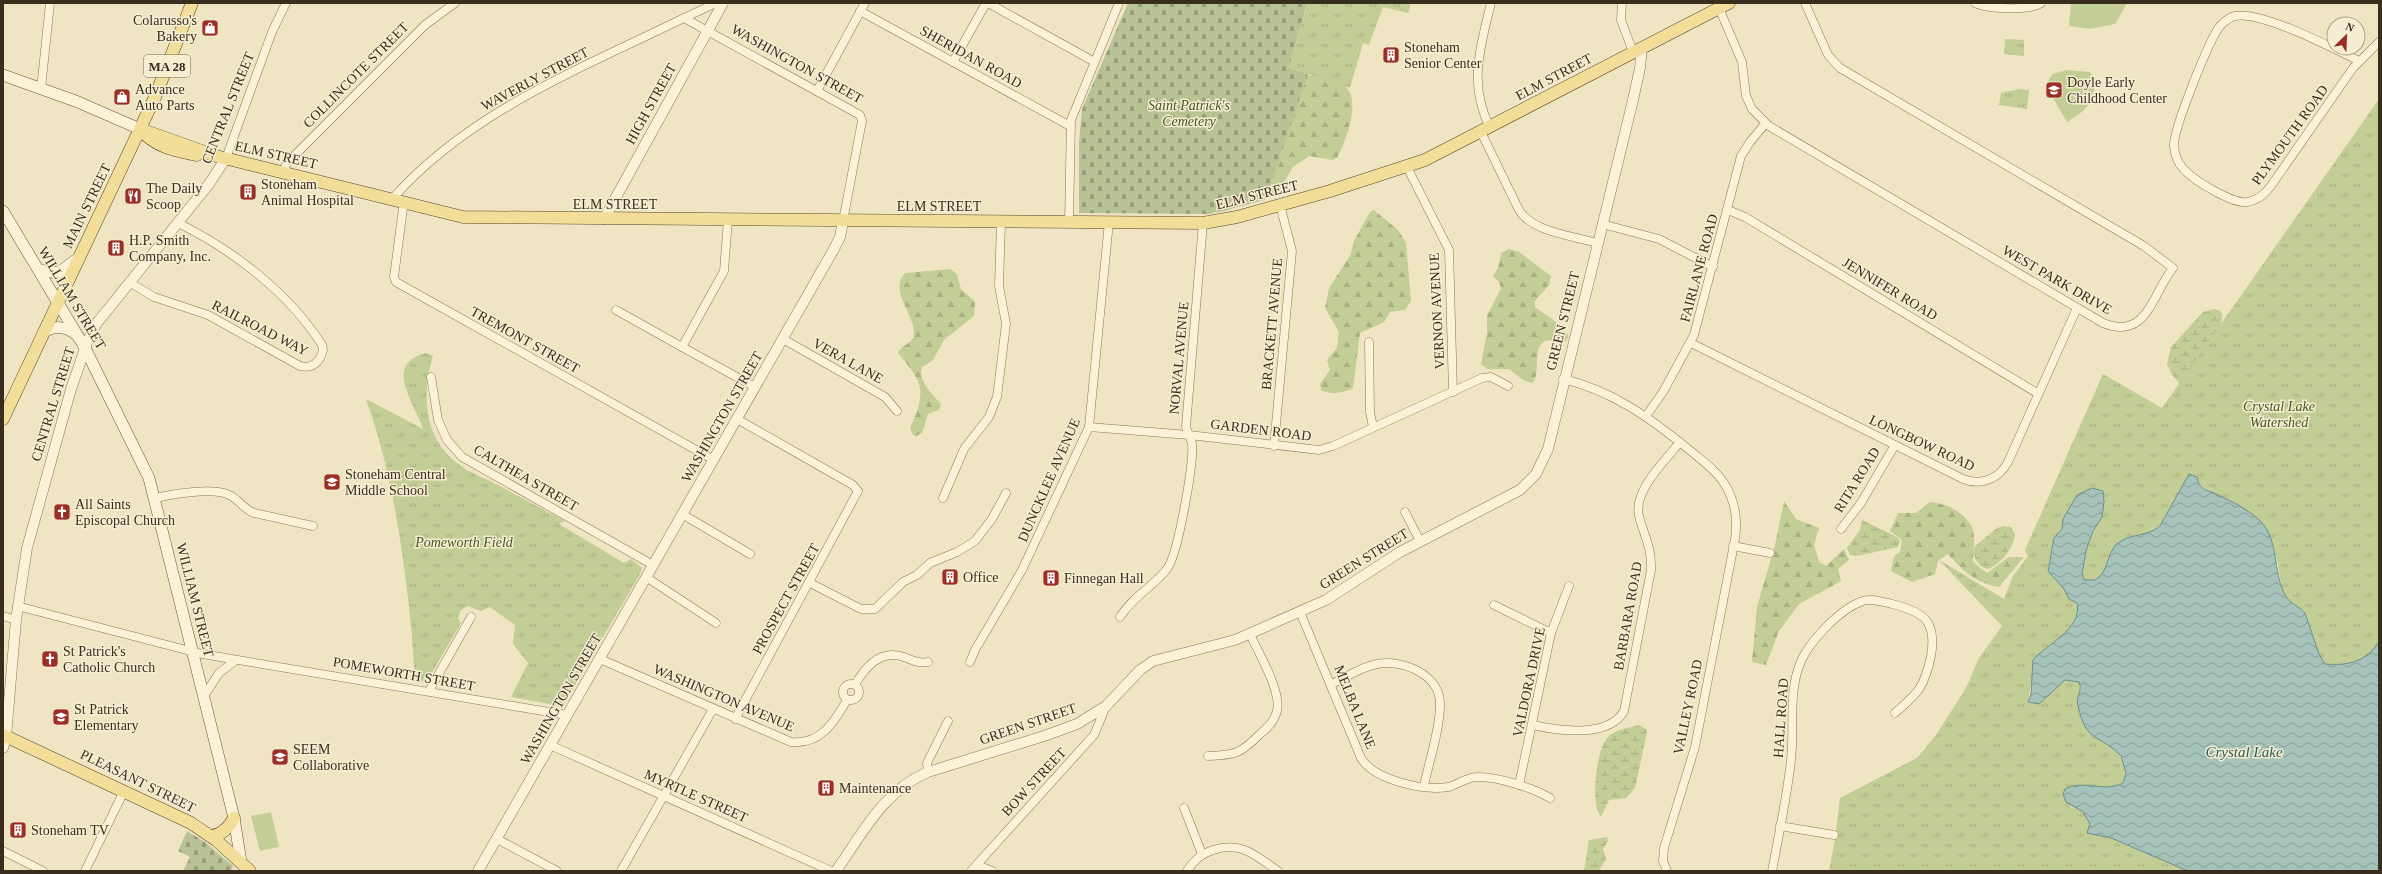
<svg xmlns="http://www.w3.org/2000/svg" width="2382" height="874" viewBox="0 0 2382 874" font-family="'Times New Roman',serif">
	<defs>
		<pattern id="forest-firs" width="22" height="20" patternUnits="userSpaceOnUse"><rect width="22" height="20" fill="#c3cd96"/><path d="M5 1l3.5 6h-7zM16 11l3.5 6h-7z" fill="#a8b081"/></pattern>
		<pattern id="wetland-marsh" width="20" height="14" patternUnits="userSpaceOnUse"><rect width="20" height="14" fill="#c3cd96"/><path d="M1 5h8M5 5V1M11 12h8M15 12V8" fill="none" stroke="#a8b081"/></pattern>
		<pattern id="cemetery-stones" width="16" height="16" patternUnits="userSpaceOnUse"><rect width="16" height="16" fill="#b9c295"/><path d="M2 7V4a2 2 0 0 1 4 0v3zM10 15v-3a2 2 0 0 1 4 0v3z" fill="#979e79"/></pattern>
		<pattern id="park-tufts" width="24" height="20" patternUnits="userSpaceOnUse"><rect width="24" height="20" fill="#c3cd96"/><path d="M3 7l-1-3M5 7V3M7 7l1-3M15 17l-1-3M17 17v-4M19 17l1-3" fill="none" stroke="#a8b081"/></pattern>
		<pattern id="water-waves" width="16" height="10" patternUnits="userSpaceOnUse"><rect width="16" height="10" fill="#a5c2bb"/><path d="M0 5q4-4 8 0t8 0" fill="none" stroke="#879e97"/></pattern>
	</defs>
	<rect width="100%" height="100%" fill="#efe5c2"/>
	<g fill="#c3cd96">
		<polygon points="2071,3 2127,3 2115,24 2090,29 2069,26"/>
		<path d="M2067,70l23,2 6,10c-5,23 -9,28 -29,40l-21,-36 6,-12z"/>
		<polygon points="271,812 279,847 260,851 251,816"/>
	</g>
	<g fill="url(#forest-firs)">
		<path d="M1303,74c14,4 28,5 41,12 19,12 1,57 -7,72l-5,2 -23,-4 -16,11 -14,24 -54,20 -10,1z"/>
		<path d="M1374,210l24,20 8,13 5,58 -6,9 -15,2 -6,10 -24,11 -7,55c-8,5 -24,7 -32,2l-1,-6 10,-14 -3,-10 10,-12 2,-16 -14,-24 4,-20 21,-32 4,-15 16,-29z"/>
		<path d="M1509,249l10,3 32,24 -2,9 -14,16v6l25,18 9,11 -4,6c-5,-1 -15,-3 -20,-1 -14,8 -3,33 -13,42l-9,-3 -14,-11h-22l-6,-5 6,-31v-17l14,-28 -2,-6 -6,-6 5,-8 3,-15z"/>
		<path d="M950,269l7,5 4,15 14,13 -1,14 -30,24 -11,20 -11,7c-5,13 11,28 19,37l-2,6 -11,4 -6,19 -6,3 -4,-2 -2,-6c17,-37 14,-44 -12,-75 3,-8 15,-9 16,-19 1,-19 -27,-47 -8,-61z"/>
		<polygon points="1784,501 1796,519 1819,528 1814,545 1819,562 1826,566 1844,549 1849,560 1838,569 1841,581 1799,604 1779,631 1766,665 1752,662 1757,607 1775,545"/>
		<path d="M1930,502c16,1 34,10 42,25 4,9 1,25 1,35l14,11 22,-16h15l-25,30c-23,-4 -36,-16 -51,-33l-10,7 -3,13 -23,8 -21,-11 3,-15 6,-4 2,-12 -12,-9 8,-18h18z"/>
	</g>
	<g fill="url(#wetland-marsh)">
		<path d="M2214,309l7,2c8,18 -28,60 -39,75l-10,-11 -5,-11 4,-17 32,-35z"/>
		<polygon points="1862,520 1897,537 1900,541 1898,547 1857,556 1850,555 1847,548 1860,530"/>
		<path d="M2003,526l8,1 4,8c-2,13 -14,29 -27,34 -10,-2 -17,-13 -13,-23l22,-18z"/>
		<path d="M1639,725l8,5 -1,7 -11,51 -9,10 -17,2 -8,17c-11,-12 -5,-68 7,-80 7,-8 22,-9 31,-12z"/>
		<polygon points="1607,837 1608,841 1603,849 1606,859 1599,871 1584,871 1589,840"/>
	</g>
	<g fill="url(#cemetery-stones)">
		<polygon points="1128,3 1307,3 1289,68 1308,74 1265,200 1209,214 1079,213 1079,142 1082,109"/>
		<polygon points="187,831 205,842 233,866 231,871 183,871 190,857 178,851"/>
	</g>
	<g fill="url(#park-tufts)">
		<polygon points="1307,3 1411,3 1408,13 1383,7 1369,45 1363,43 1350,88 1289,68"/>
		<polygon points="2005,39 2024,40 2024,56 2004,54"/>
		<polygon points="2020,89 2029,90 2027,109 1999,105 2001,93"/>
		<path d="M2379,99v542c-12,21 -31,25 -54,23l-6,-10 -14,-41c-6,-7 -15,-9 -20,-18 -7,-13 -5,-33 -11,-44 -10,-16 -26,-30 -38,-44 -12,-14 -34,-12 -39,-30l-37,49c-12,11 -31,7 -43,18 -11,10 -8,29 -22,36h-11l-2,-6 4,-23 7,-20 8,-14 3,-22h-27l-14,24 -1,10 -8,9 -6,30 4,8 12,12 5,11 8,4c5,21 -27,45 -42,55l-7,44 15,-1 7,-9 15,-12 14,2 1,9 -3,9c13,16 83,87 27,88 -13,0 -28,-5 -39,1l-2,5 7,12 13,6 7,12 -3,9 24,5 77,33h-359l6,-31 5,-42 77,-40 19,-23 30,-47 13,-30 23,-32 -63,-66 65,39 9,-23 15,-20 -3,-6 78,-176 59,34z"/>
		<path d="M426,353l7,3c-11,34 -10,76 19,103 13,12 32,19 48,27 21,12 43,23 65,35l-6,3 65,39 7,-4 11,9 -2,6 -76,130 -4,2 -49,-9 17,-34 -15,-19 2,-19 -25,-18 -9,4 -13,-5 -7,4 -3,8 3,5 -31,53 -5,6 -9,-1c-3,-18 -3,-37 -5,-55 -8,-76 -19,-155 -45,-227l57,30c-9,-27 -40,-65 3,-76z"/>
	</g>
	<path fill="url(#water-waves)" stroke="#6b908a" d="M2189,474l8,3c1,2 1,6 3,8 4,6 13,7 18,10 13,6 29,14 40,24 22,19 14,52 27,76 5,9 14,11 20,18l14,41 6,10c22,2 42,-2 54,-23v230h-191l-77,-33 -24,-5 3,-9 -7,-12 -17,-10 -3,-8 2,-5c17,-10 39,4 58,-6l3,-10 -5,-17c-22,-23 -34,-11 -43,-50 -3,-8 5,-15 1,-24l-14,-2 -26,24 -11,-2 3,-8 2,-34c12,-15 50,-31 44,-57l-8,-4 -5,-10 -16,-18 6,-33 8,-9 1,-10 14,-24 15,-7 11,3 1,11 -2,15 -9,14 -7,20 -4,23 2,6h11c14,-8 11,-26 22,-36 12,-11 31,-7 43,-18z"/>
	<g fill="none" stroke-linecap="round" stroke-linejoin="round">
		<g stroke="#8a7659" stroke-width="9">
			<g id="minor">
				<polyline points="988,3 1093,61"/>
				<polyline points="1622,3 1621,20 1633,52"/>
				<path d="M1975,3c11,6 56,8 66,0"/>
				<path d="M1719,8l23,54 4,34 6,13 17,17 334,197c44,18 49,-29 70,-55l-29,-22 -304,-178 -12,-13 -23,-52"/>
				<polyline points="860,11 1070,126"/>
				<polyline points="684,18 716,3"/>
				<path d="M2359,61c-26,-13 -97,-50 -124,-45 -6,1 -11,6 -15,10 -11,14 -48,106 -46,121 1,7 3,15 8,20 9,12 50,37 65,35 12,-2 19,-9 26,-19l80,-115 26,-26"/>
				<polyline points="953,62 986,3"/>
				<polyline points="41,89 50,3"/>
				<polyline points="817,91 865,3"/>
				<path d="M1490,128c-22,-45 -10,-79 1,-125"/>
				<path d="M1481,132l38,78c13,22 55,26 78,33"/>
				<polyline points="226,158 272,32 286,3"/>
				<polyline points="1407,167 1449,250 1453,392"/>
				<polyline points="282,172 288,162 425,25 455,3"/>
				<path d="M393,198c77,-87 189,-130 291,-180l176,97 2,6 -19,100"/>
				<polyline points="404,201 394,277 396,282 714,460"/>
				<polyline points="1728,210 1745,217 2037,393"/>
				<polyline points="728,220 724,271 682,347 755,387"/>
				<polyline points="1069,222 1071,120 1119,3"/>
				<polyline points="1602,224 1659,239 1713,267"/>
				<path d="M129,282l25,15 54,18 92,51c13,3 20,-4 23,-16l-1,-5c-33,-52 -89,-95 -144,-122"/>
				<polyline points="616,310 682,347"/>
				<polyline points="783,339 885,397 897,411"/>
				<polyline points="1369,342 1370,412 1373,427"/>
				<path d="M1691,343l272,136c18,7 36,0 45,-17l69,-154"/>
				<polyline points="431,377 438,420 447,440 462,457 653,565"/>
				<path d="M1563,379c48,11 87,39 124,69 13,11 28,21 37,35 11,17 14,36 11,56l-40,208 -31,101 -1,13 4,10"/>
				<polyline points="1646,416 1663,392 1694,335 1741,156 1750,142 1765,124"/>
				<polyline points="1089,427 1189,435 1319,450 1333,446 1482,378 1491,377 1508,386"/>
				<polyline points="1274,446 1292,251 1280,205"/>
				<path d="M155,498c18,-4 58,-11 74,-3 10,4 14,14 25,18l59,13"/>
				<polyline points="943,498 964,449 989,417 997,397 1006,324 999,286 1001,222"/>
				<polyline points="1405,512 1420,541"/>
				<polyline points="682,514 750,554"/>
				<polyline points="1841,529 1861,503 1895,445"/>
				<polyline points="1733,546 1770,553"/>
				<polyline points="646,577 716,623"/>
				<polyline points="810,583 861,609 875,609 903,582 917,575 930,563 957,552 975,541 992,519 1006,493"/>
				<polyline points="1494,605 1551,633"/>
				<polyline points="17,606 202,654 567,715"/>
				<path d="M1300,612l61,146c13,22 62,33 87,29 10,-2 18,-10 29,-10 19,-1 56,11 73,21"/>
				<polyline points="3,616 16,620"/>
				<path d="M1120,617c15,-23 32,-29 47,-48 11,-14 27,-106 25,-125 -1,-6 -5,-12 -6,-18l17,-203"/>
				<path d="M600,659l191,83c30,3 43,-20 56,-42"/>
				<polyline points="970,662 975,650 1022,570 1089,427 1109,222"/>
				<circle cx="851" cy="692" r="8"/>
				<path d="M1332,684c14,-7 29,-17 45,-20 26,-5 64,11 63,41 0,25 -11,56 -16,81"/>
				<path d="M855,685c10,-18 26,-36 49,-28 8,3 15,7 24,5"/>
				<polyline points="429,691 471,617"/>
				<polyline points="204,696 219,673 236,660"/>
				<polyline points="735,719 858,491 853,485 737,419"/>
				<path d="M1533,725c26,6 76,13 91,-14l27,-141c1,-23 -7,-34 -12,-54 -6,-25 26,-55 41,-74"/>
				<polyline points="550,745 831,871"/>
				<path d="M1208,756c27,-1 32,-2 51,-21 8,-7 15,-13 18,-24 5,-19 -19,-59 -27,-77"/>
				<polyline points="928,772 927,763 948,721"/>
				<polyline points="1519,785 1551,633 1569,586"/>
				<polyline points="1184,808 1202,854"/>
				<polyline points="1780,826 1834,835"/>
				<polyline points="497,839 557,871"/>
				<polyline points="3,851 43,871"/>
				<polyline points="977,865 992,871"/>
				<polyline points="85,871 124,791"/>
				<polyline points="621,871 713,709"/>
				<polyline points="971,871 1094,735 1106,706"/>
				<path d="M1187,871c7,-11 14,-17 26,-21 29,-9 43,6 65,21"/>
				<path d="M1772,871c7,-37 15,-74 19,-111 4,-34 -4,-69 11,-101 10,-20 39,-51 61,-58 9,-3 20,1 29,3 32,8 45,17 39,52 -7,32 -12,36 -36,57"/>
			</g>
		</g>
		<g stroke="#8a7659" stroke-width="11">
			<g id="tertiary">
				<polyline points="604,219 723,3"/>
				<polyline points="3,748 6,736 16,620 27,548 71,389 88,340 97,323 209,184 226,158"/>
				<polyline points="478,871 834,249 840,237 843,221"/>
				<path d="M836,871c26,-37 48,-81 92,-99l116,-36 33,-12 29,-18 34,-36 13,-9 82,-21 91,-40 74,-48 120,-62 16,-16 12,-25 85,-349 7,-32 2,-21"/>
			</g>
		</g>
		<g stroke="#6b573c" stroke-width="12">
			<g id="secondary">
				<polyline points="3,75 78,102 140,129"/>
				<polyline points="3,211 85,348 149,478 234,818 241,862"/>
				<polyline points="39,270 58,273 77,259"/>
				<path d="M43,333c11,-8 23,-7 34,2"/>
			</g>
		</g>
		<g stroke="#57442d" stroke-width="13">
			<g id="primary">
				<polyline points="140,129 216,156 463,217 1203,223 1237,217 1330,191 1425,160 1729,3"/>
				<path d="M140,129c15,18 35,22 57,26"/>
				<polyline points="3,419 155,97 192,3"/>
				<polyline points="3,735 191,823 216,840 250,871"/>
				<path d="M210,836c12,0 19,-9 24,-18"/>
			</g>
		</g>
		<use href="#minor" stroke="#faf1d6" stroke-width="8"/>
		<use href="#tertiary" stroke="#faf1d6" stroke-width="10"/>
		<use href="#secondary" stroke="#faf1d6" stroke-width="11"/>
		<use href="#primary" stroke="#f3de99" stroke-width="12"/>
	</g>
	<defs>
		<g id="shop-square" transform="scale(0.9)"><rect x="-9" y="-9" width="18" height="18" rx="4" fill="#9a2f27" stroke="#f6eed2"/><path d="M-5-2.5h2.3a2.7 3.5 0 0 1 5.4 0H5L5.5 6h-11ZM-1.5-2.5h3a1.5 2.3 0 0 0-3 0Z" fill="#fff"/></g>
		<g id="building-square" transform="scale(0.9)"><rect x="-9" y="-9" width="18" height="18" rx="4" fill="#9a2f27" stroke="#f6eed2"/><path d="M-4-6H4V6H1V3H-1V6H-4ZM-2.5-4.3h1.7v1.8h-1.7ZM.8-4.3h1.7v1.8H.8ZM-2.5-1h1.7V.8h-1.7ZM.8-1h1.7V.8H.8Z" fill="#fff"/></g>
		<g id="school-square" transform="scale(0.9)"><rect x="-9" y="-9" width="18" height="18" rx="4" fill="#9a2f27" stroke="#f6eed2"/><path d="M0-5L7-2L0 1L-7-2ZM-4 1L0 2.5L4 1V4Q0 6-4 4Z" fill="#fff"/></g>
		<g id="restaurant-square" transform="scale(0.9)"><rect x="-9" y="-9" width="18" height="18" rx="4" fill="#9a2f27" stroke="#f6eed2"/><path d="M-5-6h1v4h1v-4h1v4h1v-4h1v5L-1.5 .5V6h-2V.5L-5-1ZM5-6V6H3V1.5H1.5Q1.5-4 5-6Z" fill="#fff"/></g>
		<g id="church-square" transform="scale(0.9)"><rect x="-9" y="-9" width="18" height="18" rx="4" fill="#9a2f27" stroke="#f6eed2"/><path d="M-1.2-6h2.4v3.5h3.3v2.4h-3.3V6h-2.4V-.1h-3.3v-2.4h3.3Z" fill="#fff"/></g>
	</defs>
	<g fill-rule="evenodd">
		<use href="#shop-square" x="210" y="28"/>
		<use href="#building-square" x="1391" y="55"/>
		<use href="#school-square" x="2054" y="90"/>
		<use href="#shop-square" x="122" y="97"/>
		<use href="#building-square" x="248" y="192"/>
		<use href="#restaurant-square" x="133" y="196"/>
		<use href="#building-square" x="116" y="248"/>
		<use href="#school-square" x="332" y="482"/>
		<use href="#church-square" x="62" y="512"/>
		<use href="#building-square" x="950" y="577"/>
		<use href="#building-square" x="1051" y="578"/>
		<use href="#church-square" x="50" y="659"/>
		<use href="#school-square" x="61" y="717"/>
		<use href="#school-square" x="280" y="757"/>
		<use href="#building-square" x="826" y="788"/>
		<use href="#building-square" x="18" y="830"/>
	</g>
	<g text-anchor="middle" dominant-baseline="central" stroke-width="3" stroke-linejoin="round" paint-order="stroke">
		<rect fill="#f6eed2" stroke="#726753" stroke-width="1" x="144" y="55" width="46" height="22" rx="3"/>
		<g font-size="13" font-weight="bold" fill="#392d1d">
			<text x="167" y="66">MA 28</text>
		</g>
		<g font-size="14" fill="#392d1d" stroke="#f6eed2" text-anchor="start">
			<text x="197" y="20" text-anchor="end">Colarusso's<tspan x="197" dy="16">Bakery</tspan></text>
			<text x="1404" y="47">Stoneham<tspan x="1404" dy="16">Senior Center</tspan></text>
			<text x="2067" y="82">Doyle Early<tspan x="2067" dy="16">Childhood Center</tspan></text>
			<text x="135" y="89">Advance<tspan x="135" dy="16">Auto Parts</tspan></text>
			<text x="261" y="184">Stoneham<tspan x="261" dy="16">Animal Hospital</tspan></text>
			<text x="146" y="188">The Daily<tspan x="146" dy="16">Scoop</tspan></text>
			<text x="129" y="240">H.P. Smith<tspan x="129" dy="16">Company, Inc.</tspan></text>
			<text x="345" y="474">Stoneham Central<tspan x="345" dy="16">Middle School</tspan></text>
			<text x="75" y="504">All Saints<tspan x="75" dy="16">Episcopal Church</tspan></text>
			<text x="963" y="577">Office</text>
			<text x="1064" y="578">Finnegan Hall</text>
			<text x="63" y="651">St Patrick's<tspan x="63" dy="16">Catholic Church</tspan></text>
			<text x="74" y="709">St Patrick<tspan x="74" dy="16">Elementary</tspan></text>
			<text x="293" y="749">SEEM<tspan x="293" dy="16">Collaborative</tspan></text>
			<text x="839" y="788">Maintenance</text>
			<text x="31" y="830">Stoneham TV</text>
		</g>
		<g font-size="14" fill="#392d1d" stroke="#f6eed2">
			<text transform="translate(971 57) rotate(29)">SHERIDAN ROAD</text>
			<text transform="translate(797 64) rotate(29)">WASHINGTON STREET</text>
			<text transform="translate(356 75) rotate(-45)">COLLINCOTE STREET</text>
			<text transform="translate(1554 77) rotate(-28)">ELM STREET</text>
			<text transform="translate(535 79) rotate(-28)">WAVERLY STREET</text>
			<text transform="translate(651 104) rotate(-61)">HIGH STREET</text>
			<text transform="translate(228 108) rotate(-68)">CENTRAL STREET</text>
			<text transform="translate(2290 135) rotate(-54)">PLYMOUTH ROAD</text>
			<text transform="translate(276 155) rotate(13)">ELM STREET</text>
			<text transform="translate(1257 195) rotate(-14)">ELM STREET</text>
			<text x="615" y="204">ELM STREET</text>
			<text transform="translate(87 206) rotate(-64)">MAIN STREET</text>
			<text x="939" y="206">ELM STREET</text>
			<text transform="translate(1699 268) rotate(-75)">FAIRLANE ROAD</text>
			<text transform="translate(2057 280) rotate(30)">WEST PARK DRIVE</text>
			<text transform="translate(1890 289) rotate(31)">JENNIFER ROAD</text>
			<text transform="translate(72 298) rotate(59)">WILLIAM STREET</text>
			<text transform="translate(1437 311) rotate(-93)">VERNON AVENUE</text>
			<text transform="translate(1563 321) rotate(-76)">GREEN STREET</text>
			<text transform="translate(1272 324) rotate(-85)">BRACKETT AVENUE</text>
			<text transform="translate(260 328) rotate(27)">RAILROAD WAY</text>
			<text transform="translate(525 340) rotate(29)">TREMONT STREET</text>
			<text transform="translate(1179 358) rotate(-85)">NORVAL AVENUE</text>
			<text transform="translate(848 361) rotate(29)">VERA LANE</text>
			<text transform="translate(53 404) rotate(-73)">CENTRAL STREET</text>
			<text transform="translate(722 417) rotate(-60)">WASHINGTON STREET</text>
			<text transform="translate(1261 430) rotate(7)">GARDEN ROAD</text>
			<text transform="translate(1922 443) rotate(25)">LONGBOW ROAD</text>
			<text transform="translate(526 478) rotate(30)">CALTHEA STREET</text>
			<text transform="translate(1049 480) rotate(-66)">DUNCKLEE AVENUE</text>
			<text transform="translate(1857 480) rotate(-58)">RITA ROAD</text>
			<text transform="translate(1364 559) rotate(-32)">GREEN STREET</text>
			<text transform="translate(786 599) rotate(-61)">PROSPECT STREET</text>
			<text transform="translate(195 600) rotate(76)">WILLIAM STREET</text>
			<text transform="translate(1628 616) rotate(-80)">BARBARA ROAD</text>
			<text transform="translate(404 674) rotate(10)">POMEWORTH STREET</text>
			<text transform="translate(1529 682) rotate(-78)">VALDORA DRIVE</text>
			<text transform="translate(724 698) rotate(23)">WASHINGTON AVENUE</text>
			<text transform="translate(561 699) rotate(-60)">WASHINGTON STREET</text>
			<text transform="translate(1355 707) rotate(68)">MELBA LANE</text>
			<text transform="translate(1688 707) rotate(-78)">VALLEY ROAD</text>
			<text transform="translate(1781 718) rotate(-86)">HALL ROAD</text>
			<text transform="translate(1028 724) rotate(-19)">GREEN STREET</text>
			<text transform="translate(138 781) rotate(26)">PLEASANT STREET</text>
			<text transform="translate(1034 782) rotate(-47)">BOW STREET</text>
			<text transform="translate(696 796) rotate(24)">MYRTLE STREET</text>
		</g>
		<g font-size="14" font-style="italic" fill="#465624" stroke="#f6eed2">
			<text x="1189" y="105">Saint Patrick's<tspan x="1189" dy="16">Cemetery</tspan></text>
			<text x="2279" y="406">Crystal Lake<tspan x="2279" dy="16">Watershed</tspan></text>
			<text x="464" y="542">Pomeworth Field</text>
		</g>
		<g font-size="15" font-style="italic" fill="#2c5959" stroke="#f6eed2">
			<text x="2244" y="752">Crystal Lake</text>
		</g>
	</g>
	<rect width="2382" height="874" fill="none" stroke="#392d1d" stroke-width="8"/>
	<g transform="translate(2346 36) rotate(24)"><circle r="19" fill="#f6eed2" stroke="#aaa18a"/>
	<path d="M0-3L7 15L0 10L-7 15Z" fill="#9a2f27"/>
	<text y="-6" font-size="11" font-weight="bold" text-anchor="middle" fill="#392d1d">N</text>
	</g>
</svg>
